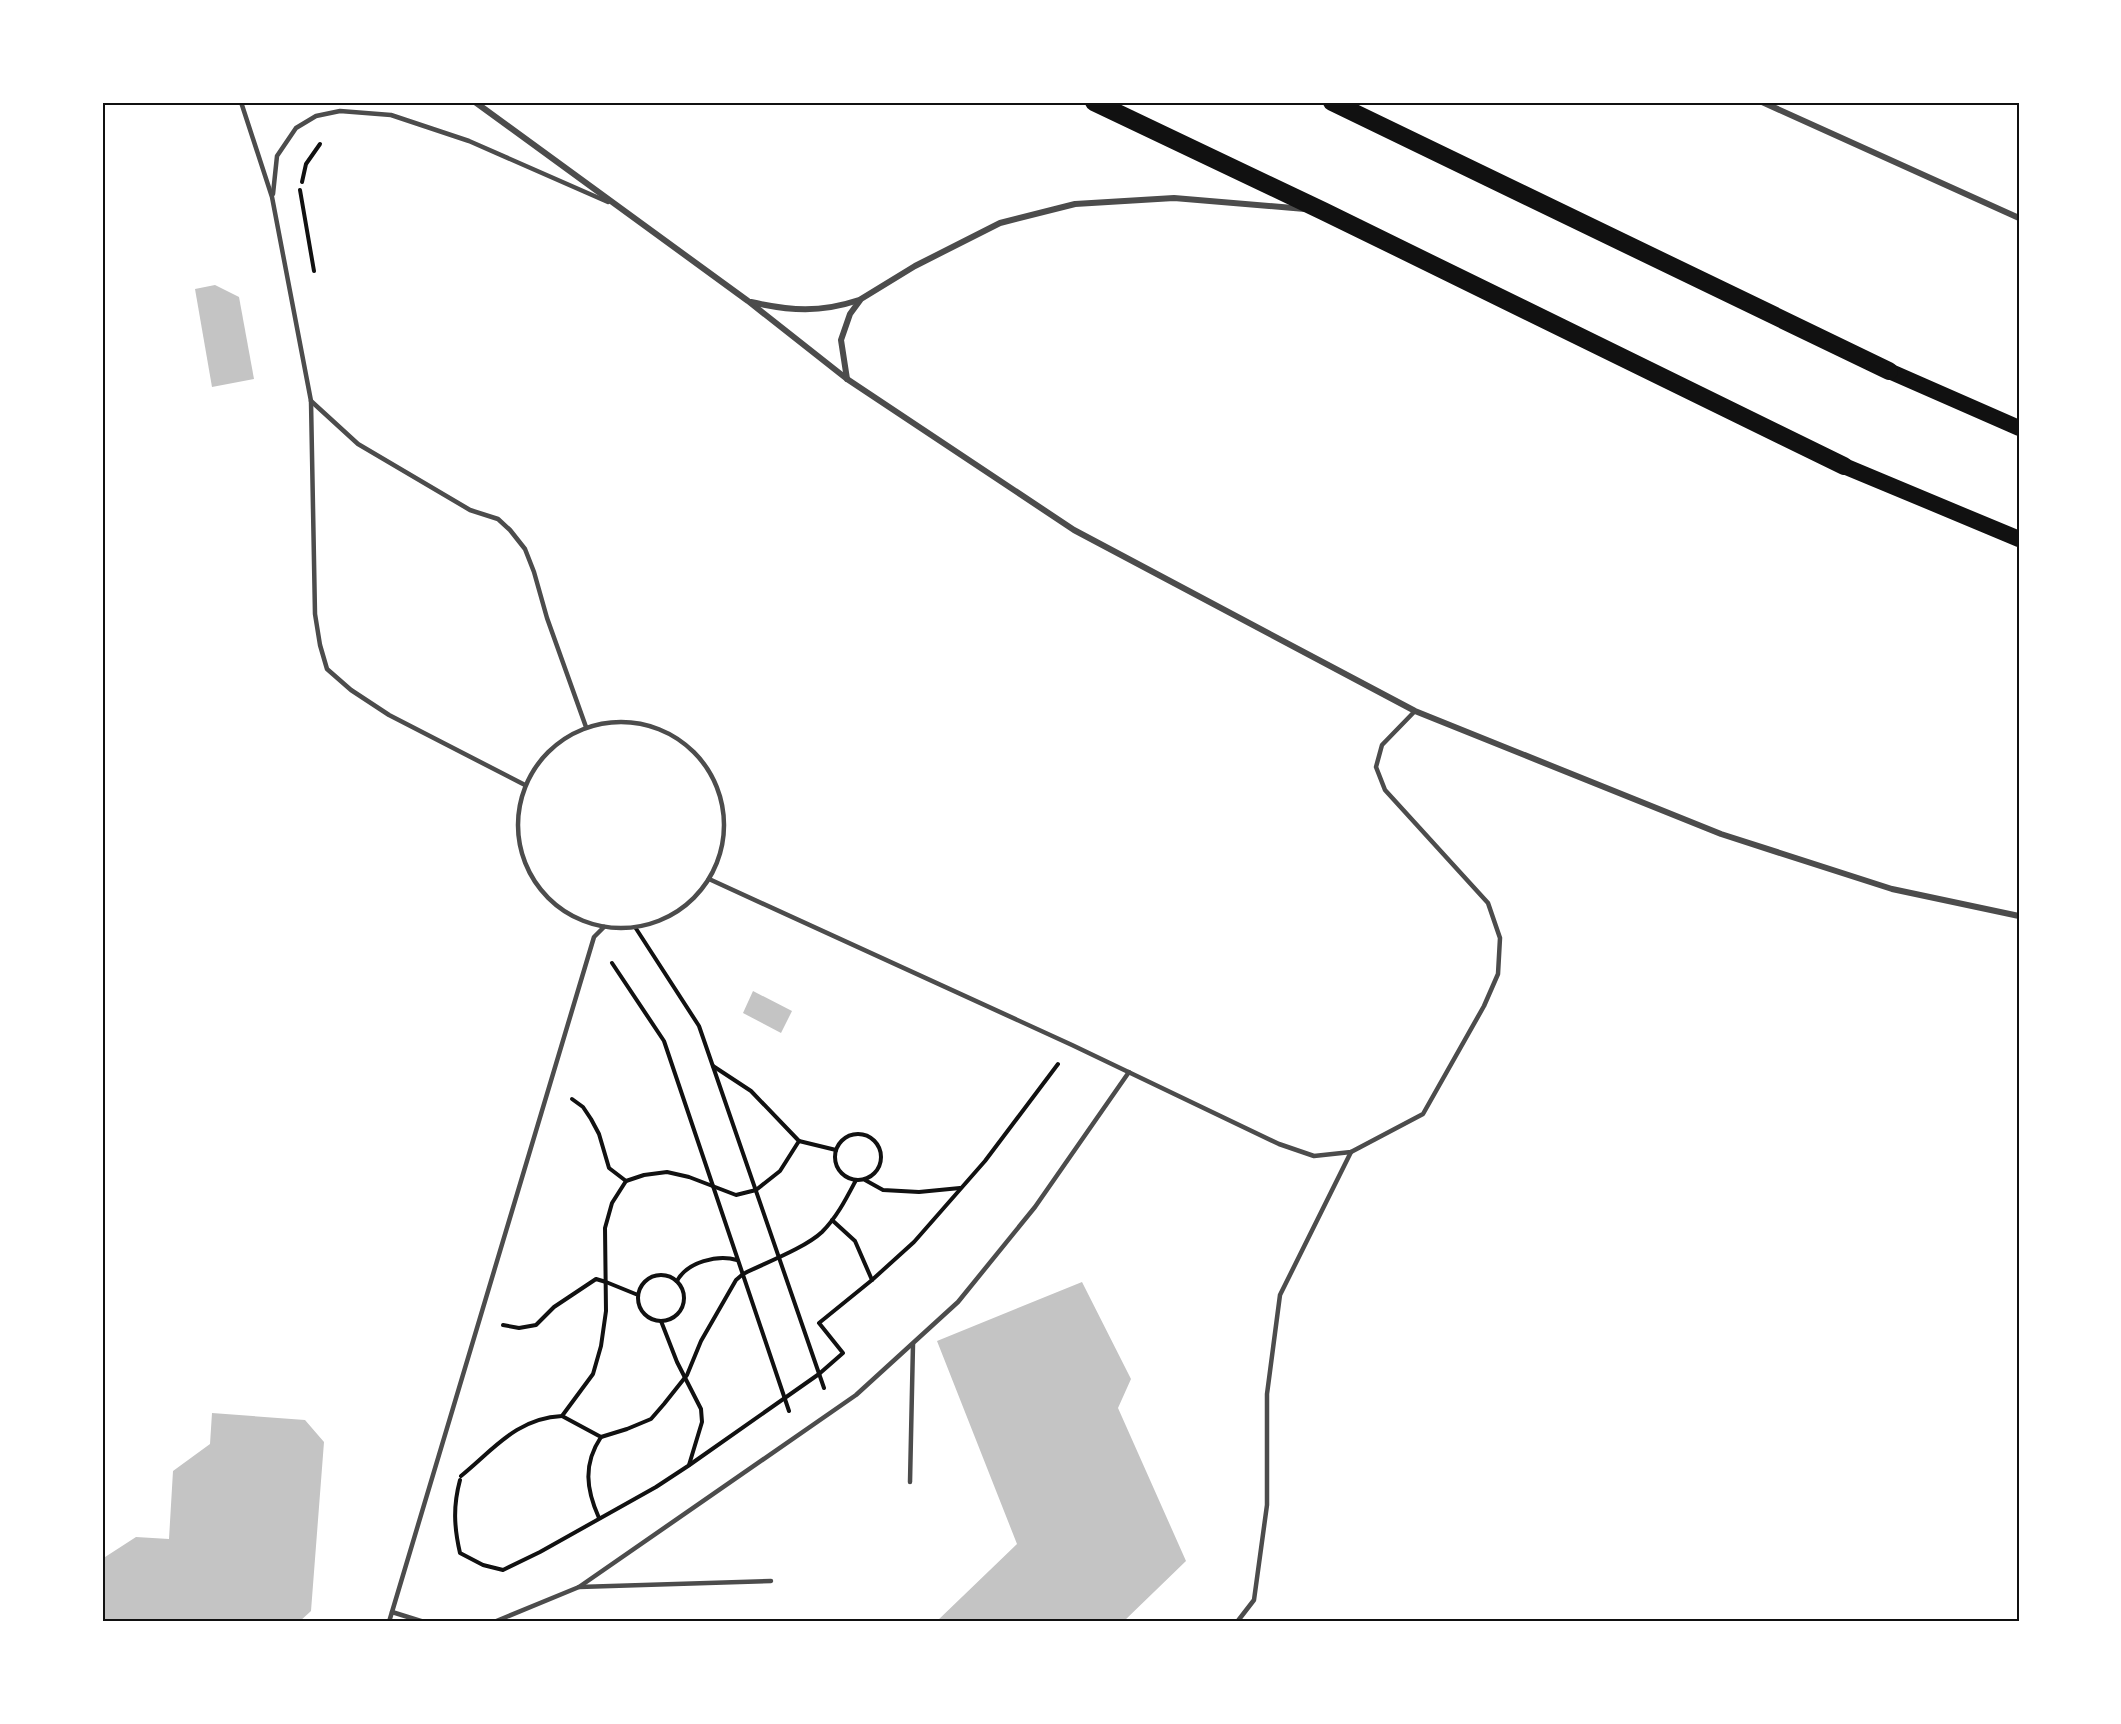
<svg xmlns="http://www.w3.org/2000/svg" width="2121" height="1724" viewBox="0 0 2121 1724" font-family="'Source Serif 4',serif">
	<rect width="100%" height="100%" fill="#fff"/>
	<g fill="#c4c4c4">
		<polygon points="215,285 239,297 254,379 212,387 195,289"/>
		<polygon points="753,991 792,1011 781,1033 743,1013"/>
		<polygon points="1082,1282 1131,1379 1118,1408 1186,1561 1123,1622 936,1622 1017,1544 937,1341"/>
		<polygon points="212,1413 305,1420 324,1442 311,1611 299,1622 102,1622 102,1559 136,1537 169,1539 173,1471 210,1444"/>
	</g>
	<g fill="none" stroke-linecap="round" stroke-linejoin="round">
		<g stroke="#111" stroke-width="4">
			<polyline points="302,182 306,164 320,144"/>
			<polyline points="300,190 314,271"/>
			<polyline points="635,927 699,1026 824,1388"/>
			<polyline points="612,963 664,1041 789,1411"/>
			<polyline points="572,1099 583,1107 591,1119 599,1134 609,1168 626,1181"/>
			<circle cx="858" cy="1157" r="23"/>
			<polyline points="799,1141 836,1150"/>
			<polyline points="865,1180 883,1190 919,1192 960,1188"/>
			<polyline points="832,1220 855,1241 872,1280"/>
			<circle cx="661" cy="1298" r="23"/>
			<path d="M677,1281c10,-19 41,-27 60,-21"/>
			<polyline points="661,1321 677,1362 701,1409 702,1422 689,1465"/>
			<polyline points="503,1325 519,1328 536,1325 554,1307 596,1279 606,1282 638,1295"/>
			<path d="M562,1416l39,21c-18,27 -15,52 -2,81"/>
			<path d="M601,1437l26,-8 24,-10 13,-15 23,-29 14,-34 35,-61 7,-6c22,-11 62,-26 79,-42 15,-15 24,-33 34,-52"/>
			<path d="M461,1476c33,-27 56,-58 101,-60l31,-42 8,-28 5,-35 -1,-83 7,-25 14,-22 18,-6 23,-3 22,5 47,18 20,-5 24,-19 19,-30 -48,-50 -38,-25"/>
			<path d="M460,1480c-7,26 -6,47 0,73l23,12 20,5 37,-18 116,-65 32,-21 131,-92 24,-21 -24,-30 53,-43 42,-38 71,-81 73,-97"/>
		</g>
		<g stroke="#4c4c4c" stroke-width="4.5">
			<polyline points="241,102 272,197 311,401 315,614 320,645 327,669 351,690 389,715 525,785"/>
			<polyline points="273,194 277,156 296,128 316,116 340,111 391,115 469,141 608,202"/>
			<polyline points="311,401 358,444 470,510 498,519 510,530 525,549 534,572 547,618 586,727"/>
			<circle cx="621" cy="825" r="103"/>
			<polyline points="709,879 1072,1045 1279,1144 1314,1156 1351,1152 1423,1114 1484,1006 1498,974 1500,938 1488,903 1385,790 1376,767 1382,745 1415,711"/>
			<polyline points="910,1482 913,1344"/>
			<polyline points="579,1587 771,1581"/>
			<polyline points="392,1612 424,1622"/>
			<polyline points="389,1622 594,937 604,927"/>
			<polyline points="494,1622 579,1587 856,1395 958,1302 1035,1207 1129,1072"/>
			<polyline points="1237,1622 1254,1600 1267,1505 1267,1394 1280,1295 1351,1152"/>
		</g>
		<g stroke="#4c4c4c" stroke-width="6">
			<polyline points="475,102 748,301 847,379 1074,530 1415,711 1721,834 1892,889 2019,916"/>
			<polyline points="1762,102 2019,218"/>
			<path d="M751,302c40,9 69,11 108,-2"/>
			<polyline points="847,379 841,340 850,314 861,299 915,266 1000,223 1075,204 1174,198 1305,209"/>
		</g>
		<g stroke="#111" stroke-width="16">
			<polyline points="1889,371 2019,428"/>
			<polyline points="1844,466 2019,539"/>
		</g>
		<g stroke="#111" stroke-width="18">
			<polyline points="1094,102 1323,211 1844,466"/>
			<polyline points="1332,102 1889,371"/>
		</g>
	</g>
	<rect width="2121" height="1724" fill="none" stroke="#ffffff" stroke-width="207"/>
	<rect x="104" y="104" width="1914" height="1516" fill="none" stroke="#111" stroke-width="2"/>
</svg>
